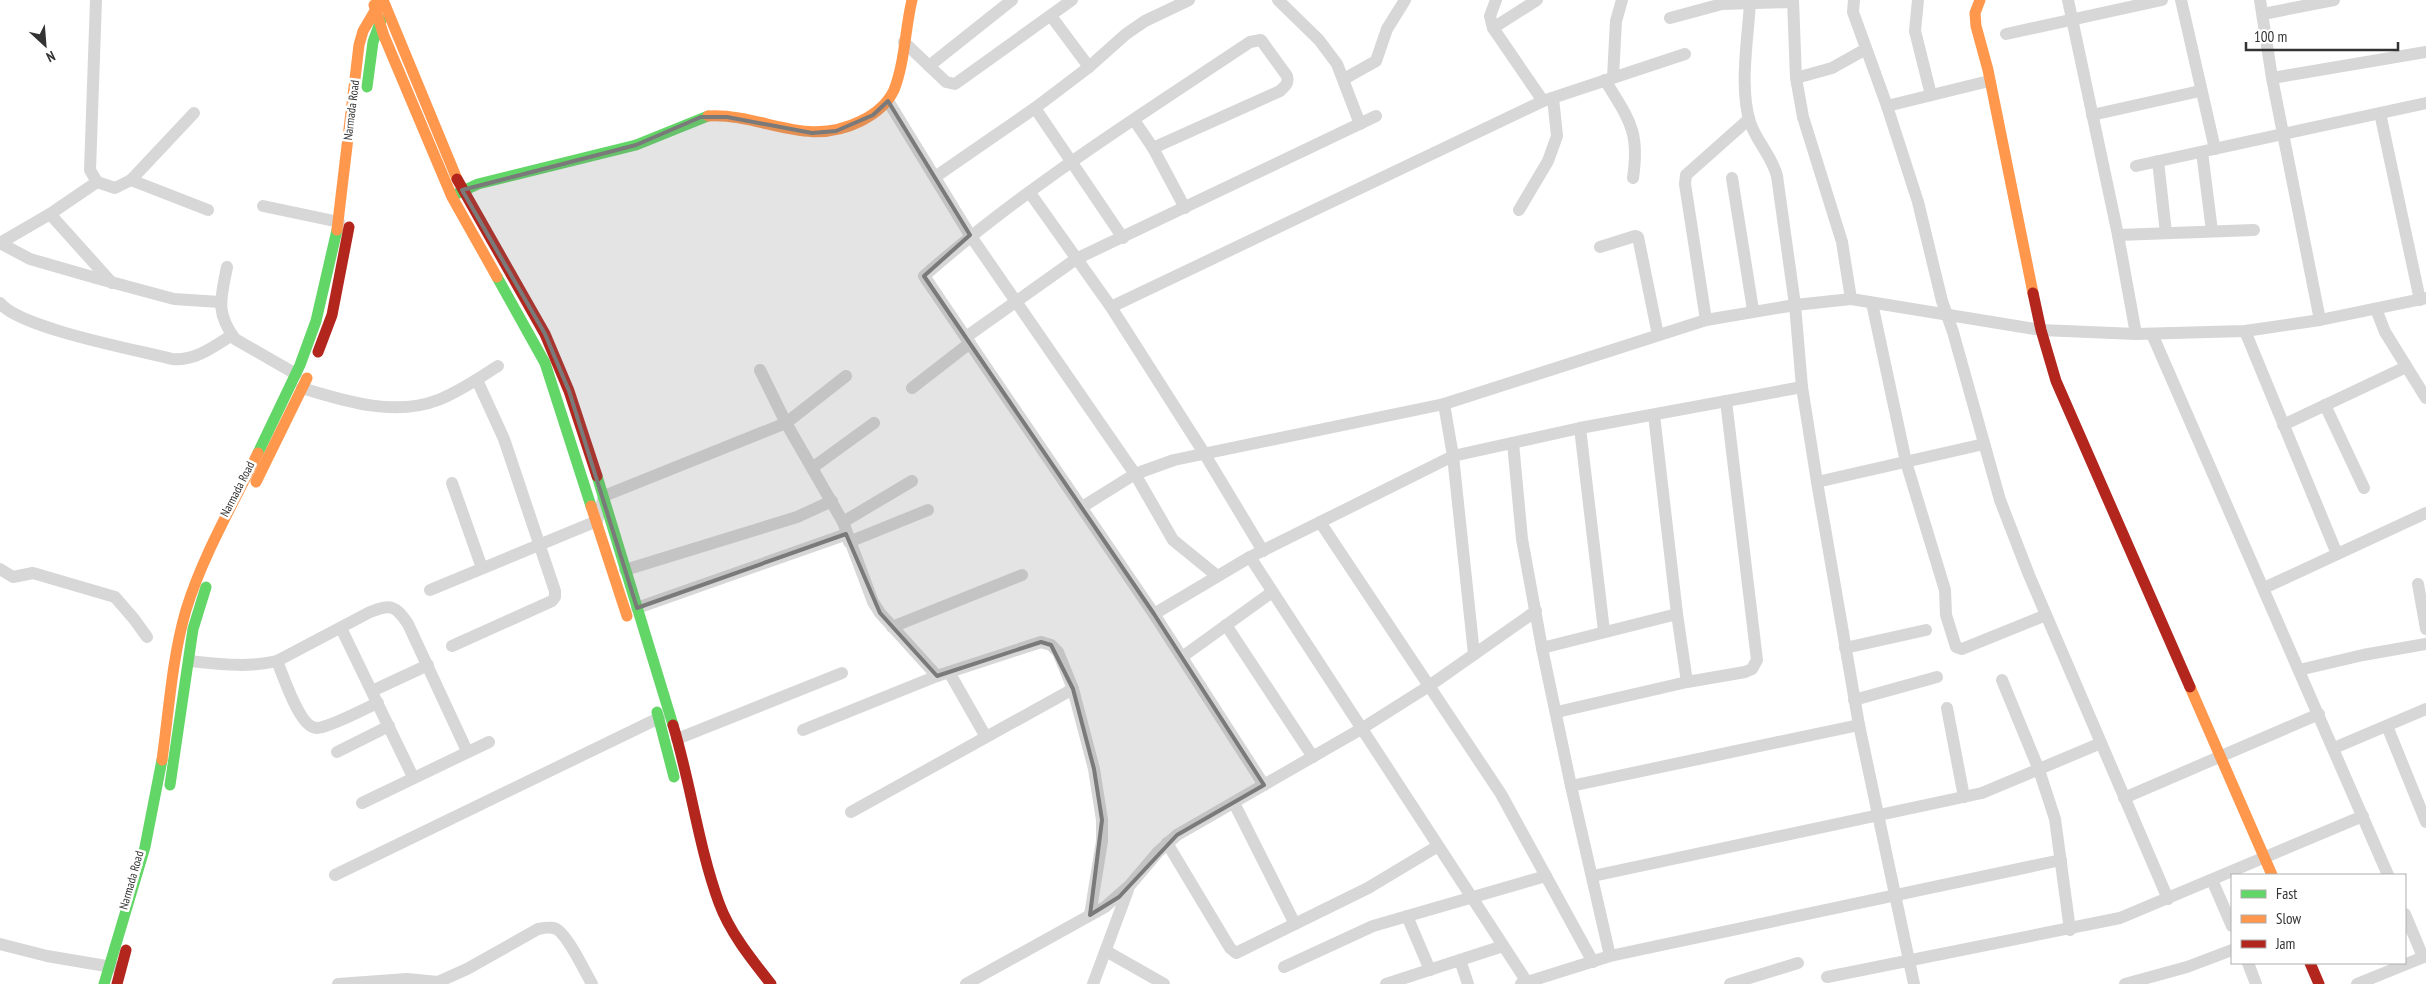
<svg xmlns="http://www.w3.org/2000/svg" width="2426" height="984" viewBox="0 0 2426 984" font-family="'PT Sans Narrow',sans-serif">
	<rect width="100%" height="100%" fill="#fff"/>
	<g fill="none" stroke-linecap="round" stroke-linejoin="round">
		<g stroke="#d7d7d7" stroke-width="12">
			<polyline points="96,0 90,170 97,182 115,188 131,180 194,113"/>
			<polyline points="1278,0 1319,40 1337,64 1360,124"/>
			<polyline points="1496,0 1490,16 1493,28 1543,101"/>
			<polyline points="1793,0 1796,78 1803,117 1842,242 1851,299"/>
			<polyline points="1854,0 1853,12 1887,106 1918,202 1942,301 1953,332 2000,500 2029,575 2168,899"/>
			<polyline points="1918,0 1915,31 1931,95"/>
			<polyline points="2068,0 2118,235 2136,334"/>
			<polyline points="2181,0 2215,149"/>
			<polyline points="2260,0 2272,78 2320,320"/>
			<path d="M1750,3c-2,35 -11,85 0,119 6,19 22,34 27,54l18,129 7,82 15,95 42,243 55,259"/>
			<polyline points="2263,14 2334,0"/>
			<polyline points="1051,16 1089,67"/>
			<polyline points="1670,18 1722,4 1793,2"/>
			<polyline points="1493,28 1537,0"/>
			<polyline points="2006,34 2162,0"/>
			<polyline points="904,42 946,82 955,84 1072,0"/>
			<polyline points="929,66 1012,0"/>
			<polyline points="1613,77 1616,21 1622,0"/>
			<polyline points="1796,78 1832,68 1866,49"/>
			<polyline points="2272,78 2426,52"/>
			<polyline points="1344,79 1376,61 1387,29 1405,0"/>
			<path d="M1605,80c24,40 35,50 28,98"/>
			<polyline points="888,101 970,235 1135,474 1173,540 1216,575"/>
			<polyline points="1887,106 1989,81"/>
			<polyline points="1035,108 1123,238"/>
			<polyline points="2380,113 2420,300"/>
			<polyline points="2092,115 2200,91"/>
			<polyline points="1134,120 1153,148 1185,208"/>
			<path d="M1153,148l127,-57c5,-5 9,-7 7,-15l-26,-36 -11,2c-111,74 -226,146 -326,234l230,338 110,171"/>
			<polyline points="2202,152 2212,231"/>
			<polyline points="2158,161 2166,233"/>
			<polyline points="2136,166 2426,103"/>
			<polyline points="935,177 1035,108 1089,67 1126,34 1145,21 1189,0"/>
			<polyline points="1732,178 1753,310"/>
			<polyline points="131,180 208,210"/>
			<polyline points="1030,193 1111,307 1204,453 1263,551"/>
			<polyline points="263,206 339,222"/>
			<polyline points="1519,210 1548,161 1557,136 1553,98"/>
			<polyline points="50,214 112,283"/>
			<polyline points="2118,235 2254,230"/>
			<polyline points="0,243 30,259 96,278 174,299 220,302"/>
			<polyline points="0,243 50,214 97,182"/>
			<polyline points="1600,247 1635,236 1638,237 1658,335"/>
			<path d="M227,267c-6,31 -12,45 8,72l61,35"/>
			<path d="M0,303c19,25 137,47 172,56 23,2 41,-12 60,-24"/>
			<polyline points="1872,303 1906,462 1945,590 1946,615 1956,647 1962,649 2046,615"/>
			<polyline points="1111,307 1543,101 1685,54"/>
			<polyline points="2376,309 2385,332 2426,398"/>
			<polyline points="1706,320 1685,184 1686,175 1749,119"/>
			<polyline points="2245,331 2337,554"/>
			<polyline points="2152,334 2388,875"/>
			<polyline points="966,337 1076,259 1376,116"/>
			<polyline points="760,370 786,423 843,522 873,602 880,613 937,676"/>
			<path d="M302,388c43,13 92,29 136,12 21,-8 41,-22 60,-34"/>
			<polyline points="912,388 970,343"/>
			<polyline points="1444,404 1453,456 1474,654"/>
			<polyline points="2325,405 2364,488"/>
			<polyline points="1654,415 1677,614 1687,682"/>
			<polyline points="2283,425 2406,367"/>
			<polyline points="1580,428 1604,631"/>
			<polyline points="1513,443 1522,539 1542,648 1571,786 1610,956"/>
			<polyline points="812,468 874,423"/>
			<polyline points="1817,482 1984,444"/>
			<polyline points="452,483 482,568"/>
			<polyline points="1082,507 1135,474 1174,460 1444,404 1706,320 1795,305 1851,299 2041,330 2136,334 2245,331 2320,320 2426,298"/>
			<polyline points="843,522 912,481"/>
			<polyline points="1320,522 1501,794 1593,962"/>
			<polyline points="849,542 928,510"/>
			<polyline points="1250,557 1527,982"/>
			<polyline points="0,569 13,577 33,573 115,597 134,619 147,637"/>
			<polyline points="625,570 797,517 832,501"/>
			<polyline points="2418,584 2426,629"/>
			<polyline points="2264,588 2426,513"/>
			<polyline points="430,590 597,521 604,496 786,423 846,376"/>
			<polyline points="637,608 847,534"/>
			<polyline points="1154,614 1250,557 1453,456 1580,428 1802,387"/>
			<polyline points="1226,625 1313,757"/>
			<polyline points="892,627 1022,575"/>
			<polyline points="341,628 413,777"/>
			<polyline points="452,646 552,601 555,597 555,591 504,439 477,380"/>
			<polyline points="1542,648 1677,614"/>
			<polyline points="1845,648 1926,630"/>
			<polyline points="1182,657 1272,592"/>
			<path d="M189,661c30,3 58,7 88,0l93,-49c21,-8 25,-7 38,12l59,127"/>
			<path d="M277,661c6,14 23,68 40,67 14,-1 46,-19 61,-25"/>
			<polyline points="2299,670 2363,655 2426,644"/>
			<polyline points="949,672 986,737"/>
			<polyline points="2002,680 2039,770 2055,819 2070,930"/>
			<polyline points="372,691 428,665"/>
			<polyline points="1854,700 1937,677"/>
			<polyline points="1947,708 1964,797"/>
			<polyline points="1557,712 1687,682 1745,672 1752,669 1757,660 1726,401"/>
			<polyline points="2387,726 2426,822"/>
			<polyline points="803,730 937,676 1041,642 1051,645 1058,652 1073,689 1094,769 1102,820 1102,841 1090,915"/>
			<polyline points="677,739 842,673"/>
			<polyline points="2334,748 2426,709"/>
			<polyline points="337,752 389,726"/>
			<polyline points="1571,786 1859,725"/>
			<polyline points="2124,798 2319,714"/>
			<polyline points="362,803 489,742"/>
			<polyline points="1234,803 1295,924"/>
			<polyline points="851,812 1073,689"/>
			<polyline points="1167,843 1230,948 1236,953 1368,888 1438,846"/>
			<polyline points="335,875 659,718"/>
			<polyline points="1593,876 1982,793 2101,743"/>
			<polyline points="2212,880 2232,926"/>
			<polyline points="2405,914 2423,957"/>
			<polyline points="1407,916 1430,970"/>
			<polyline points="0,944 47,956 118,968"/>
			<polyline points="1106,951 1164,984"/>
			<polyline points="1460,960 1468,984"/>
			<polyline points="2248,963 2256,984"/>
			<polyline points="1284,967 1373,926 1546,876"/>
			<polyline points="1827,977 2120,918 2363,816"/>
			<path d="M338,984l69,-5 31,3 29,-13 71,-40c5,-1 11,-2 16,-1 12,3 31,44 38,56"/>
			<polyline points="966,984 1105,907 1130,885 1158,852 1177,835 1361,729 1429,686 1536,611"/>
			<polyline points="1093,984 1128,890"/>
			<polyline points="1386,984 1503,946"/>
			<polyline points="1521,984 1610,956 2061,860"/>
			<polyline points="1730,984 1798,963"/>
			<polyline points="2125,984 2187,967 2232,950"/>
			<polyline points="2357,984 2426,956"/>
		</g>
		<g stroke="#63d668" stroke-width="11">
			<polyline points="367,87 373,42 381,20"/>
			<polyline points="452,196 478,184 636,145 708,116"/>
			<polyline points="497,277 545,363 591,506"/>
			<polyline points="258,453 300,365 316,321 337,230"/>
			<polyline points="597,476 673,725"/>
			<polyline points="657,712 674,777"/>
			<polyline points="170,785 193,629 206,587"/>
			<polyline points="104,984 145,847 162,760"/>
		</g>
		<g stroke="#ff974d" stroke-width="11">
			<polyline points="383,0 457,179"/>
			<polyline points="1980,0 1975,13 1976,26 1988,70 2033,293"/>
			<polyline points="374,5 384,36 452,197 497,277"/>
			<path d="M708,116c55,-3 97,33 153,5 14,-7 26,-16 33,-31 11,-28 11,-61 18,-90"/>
			<polyline points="337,230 359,45 363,31 379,4"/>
			<polyline points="256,482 307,378"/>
			<polyline points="591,506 627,616"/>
			<polyline points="2190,687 2272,875"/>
			<path d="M162,760c7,-50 10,-102 24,-150 17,-55 47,-106 72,-157"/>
		</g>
		<g stroke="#b3261e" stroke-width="11">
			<polyline points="457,179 545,334 569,391 597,476"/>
			<polyline points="2033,293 2041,330 2056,381 2190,687"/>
			<polyline points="318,352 332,315 349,227"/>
			<path d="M673,725c18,59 25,120 46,178 11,30 33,57 52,81"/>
			<polyline points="2310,963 2319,984"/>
			<polyline points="117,984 126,950"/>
		</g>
	</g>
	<path fill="#7a7a7a" fill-opacity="0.2" stroke="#7a7a7a" stroke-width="4" stroke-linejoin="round" d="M888,101l82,134 -46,41 230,338 110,171 -87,50 -58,62 -29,18 12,-95 -8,-51 -21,-80 -22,-44 -10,-3 -104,34 -57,-63 -34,-79 -209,74 -68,-217 -24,-57 -83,-144 174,-45 65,-28h26l85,16 24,-2 37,-16z"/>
	<g text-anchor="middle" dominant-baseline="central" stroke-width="5" stroke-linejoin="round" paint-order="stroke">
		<g font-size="12" fill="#333" stroke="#fff">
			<text transform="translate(351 110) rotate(-83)">Narmada Road</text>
			<text transform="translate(237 489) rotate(-63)">Narmada Road</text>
			<text transform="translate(131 880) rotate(-74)">Narmada Road</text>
		</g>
	</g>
	<rect x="2231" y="874" width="175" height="90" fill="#ffffff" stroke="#adadad"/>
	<rect x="2241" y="890" width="25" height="8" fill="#63d668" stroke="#adadad"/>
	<text x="2276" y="899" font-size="15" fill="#333333">Fast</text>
	<rect x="2241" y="915" width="25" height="8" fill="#ff974d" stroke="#adadad"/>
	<text x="2276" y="924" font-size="15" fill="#333333">Slow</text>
	<rect x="2241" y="940" width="25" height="8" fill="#b3261e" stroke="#adadad"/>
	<text x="2276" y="949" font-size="15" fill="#333333">Jam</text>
	<g transform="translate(45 45) rotate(154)" stroke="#ffffff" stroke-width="4" paint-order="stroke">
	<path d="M0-4L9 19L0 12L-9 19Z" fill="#333333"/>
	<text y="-8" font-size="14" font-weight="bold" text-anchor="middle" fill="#333333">N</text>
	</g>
	<path d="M2246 42v8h152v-8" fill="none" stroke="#333333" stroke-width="2.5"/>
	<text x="2254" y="42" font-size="15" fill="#333333" stroke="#ffffff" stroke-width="4" paint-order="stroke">100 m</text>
</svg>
